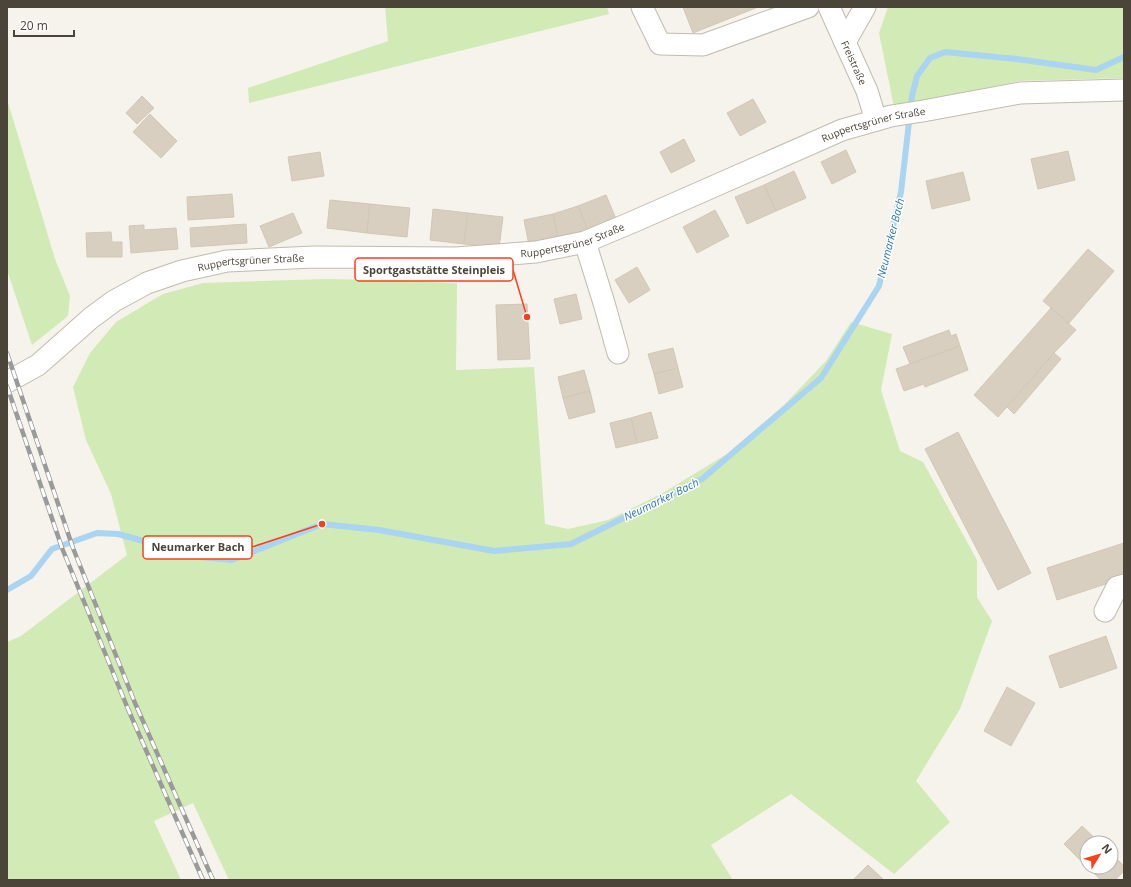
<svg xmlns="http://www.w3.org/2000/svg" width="1131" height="887" viewBox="0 0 1131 887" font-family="'Open Sans',sans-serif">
	<rect width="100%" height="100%" fill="#f6f3ec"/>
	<g fill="#d2eab5">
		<polygon points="385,7 607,7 609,14 249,103 248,88 388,41"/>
		<polygon points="888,7 1124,7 1124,78 1019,81 894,107 879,33"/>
		<polygon points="7,99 55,259 70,296 68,316 32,345 7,270"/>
		<polygon points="327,279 379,280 457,283 456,370 534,367 545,524 568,529 608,520 661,494 727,454 783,406 826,361 851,322 892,334 881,390 900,451 923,462 977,560 977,597 992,621 960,709 916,781 950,822 894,874 791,794 711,845 733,880 229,880 193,803 154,821 181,880 7,880 7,642 21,636 127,555 111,494 86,440 73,387 90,353 116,322 163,294 203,283"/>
	</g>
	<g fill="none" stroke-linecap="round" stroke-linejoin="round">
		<polyline stroke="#a9d4f2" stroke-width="6" points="7,590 31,576 52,549 97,533 118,534 158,545 190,556 232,560 322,524 379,530 494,551 571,544 702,479 821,378 879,286 901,192 912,96 917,76 930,58 945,52 1017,59 1096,70 1124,57"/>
	</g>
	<g fill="#d8cfc1" stroke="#d3c7b4">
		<polygon points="683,7 758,7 693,33"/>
		<polygon points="142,96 154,108 137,124 126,113"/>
		<polygon points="753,99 766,122 740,136 727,113"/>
		<polygon points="150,114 177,141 161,158 133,132"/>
		<polygon points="684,139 695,161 671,173 660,152"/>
		<polygon points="846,150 856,172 832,184 821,162"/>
		<polygon points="1068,151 1075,180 1038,189 1031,159"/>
		<polygon points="320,152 324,176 292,181 288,157"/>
		<polygon points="794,171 806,198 776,211 764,185"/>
		<polygon points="963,172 970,200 932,209 926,181"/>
		<polygon points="764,185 776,211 747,224 735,197"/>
		<polygon points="232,194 234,217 188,220 187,197"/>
		<polygon points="606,195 616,219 588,231 578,206"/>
		<polygon points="330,200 370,204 367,233 327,228"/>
		<polygon points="370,204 410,208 407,237 367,233"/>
		<polygon points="578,206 588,231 558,239 553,214"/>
		<polygon points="433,209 468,213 464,244 430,240"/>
		<polygon points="715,210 729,236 697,253 683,227"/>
		<polygon points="293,213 302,233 269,247 260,226"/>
		<polygon points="468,213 503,217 499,248 464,244"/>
		<polygon points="553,214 558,239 529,245 524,220"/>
		<polygon points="246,224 247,243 191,247 190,228"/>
		<polygon points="144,225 144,230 176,228 178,249 131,253 129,226"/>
		<polygon points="111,232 112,242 122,242 122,257 87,257 86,233"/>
		<polygon points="1088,249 1114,271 1069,323 1043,301"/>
		<polygon points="637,267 650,290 629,303 615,280"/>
		<polygon points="576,294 582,319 560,324 554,299"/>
		<polygon points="527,304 530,359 498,360 496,305"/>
		<polygon points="1051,308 1076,330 1054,353 998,417 974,395"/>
		<polygon points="949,330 951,336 956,334 960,346 910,364 903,347"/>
		<polygon points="960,346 968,370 925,387 924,384 904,391 896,369"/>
		<polygon points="673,348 678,368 654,374 648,354"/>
		<polygon points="1054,353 1061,359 1014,414 1007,407"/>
		<polygon points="678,368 683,387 659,394 654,374"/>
		<polygon points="584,370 590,391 563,398 558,377"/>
		<polygon points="590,391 595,412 569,419 563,398"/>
		<polygon points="651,412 658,438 637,443 631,418"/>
		<polygon points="631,418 637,443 616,448 610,423"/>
		<polygon points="958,432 1031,573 998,590 925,449"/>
		<polygon points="1124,543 1124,578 1057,600 1047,568"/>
		<polygon points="1106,636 1117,668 1060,688 1049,656"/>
		<polygon points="1007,687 1035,703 1011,746 984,731"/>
		<polygon points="1082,826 1100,843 1087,843 1087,867 1064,844"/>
		<polygon points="1111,853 1124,866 1124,871 1115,880 1101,880 1087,867 1111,867"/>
		<polygon points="868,865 884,880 853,880"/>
	</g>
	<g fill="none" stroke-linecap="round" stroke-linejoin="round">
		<g stroke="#c2bbae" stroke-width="23">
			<g id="minor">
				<polyline points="642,7 660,44 703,45 808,7"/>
				<path id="s1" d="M829,7l38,84 9,29"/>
				<polyline points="845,42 865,7"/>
				<polyline points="585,242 604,303 618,353"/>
				<path id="s2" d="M7,382l31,-17 53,-47 23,-17 33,-18 35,-12 45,-10 87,-4 142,1 80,-6 49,-10 50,-21 207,-91 49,-14 32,-5 97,-18 104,-3"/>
				<polyline points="1105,611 1117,587 1124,585"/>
			</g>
		</g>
		<use href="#minor" stroke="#fff" stroke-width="21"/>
		<g stroke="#9a9a9a" stroke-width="4.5">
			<g id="rail">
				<polyline points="7,353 73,548 135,703 213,880"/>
				<polyline points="7,386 62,548 128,709 203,880"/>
			</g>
		</g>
		<use href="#rail" stroke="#fff" stroke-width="3" stroke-dasharray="9" stroke-linecap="butt"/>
	</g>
	<g text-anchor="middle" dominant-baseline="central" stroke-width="3" stroke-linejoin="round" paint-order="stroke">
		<g font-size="10" fill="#4b4439" stroke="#fff">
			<text stroke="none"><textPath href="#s1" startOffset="61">Freistraße</textPath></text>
			<text stroke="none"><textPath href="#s2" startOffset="927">Ruppertsgrüner Straße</textPath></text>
			<text stroke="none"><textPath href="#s2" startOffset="603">Ruppertsgrüner Straße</textPath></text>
			<text stroke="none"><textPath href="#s2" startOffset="279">Ruppertsgrüner Straße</textPath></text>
		</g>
		<g font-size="11" font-style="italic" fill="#2e7ab2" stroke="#fff">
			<text transform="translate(890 238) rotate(-76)">Neumarker Bach</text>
			<text transform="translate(661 499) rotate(-26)">Neumarker Bach</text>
		</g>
	</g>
	<path fill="none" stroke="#fc3f1d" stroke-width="1.5" d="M527 317L513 270M322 524L252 547"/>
	<g fill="#fc3f1d" stroke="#fff" stroke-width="1.5">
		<circle cx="527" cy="317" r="4"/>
		<circle cx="322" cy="524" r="4"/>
	</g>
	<g fill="#fff" stroke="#fc3f1d" stroke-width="1.5">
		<rect x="355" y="258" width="158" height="23" rx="4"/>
		<rect x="143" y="536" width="109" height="23" rx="4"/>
	</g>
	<g font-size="11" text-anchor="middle" font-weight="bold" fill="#4b4439">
		<text x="434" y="274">Sportgaststätte Steinpleis</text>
		<text x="198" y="551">Neumarker Bach</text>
	</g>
	<rect width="1131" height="887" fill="none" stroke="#4b4439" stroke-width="16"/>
	<g transform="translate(1099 855) rotate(52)"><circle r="19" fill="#ffffff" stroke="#b7b4b0"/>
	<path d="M0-3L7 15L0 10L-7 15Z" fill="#fc3f1d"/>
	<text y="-6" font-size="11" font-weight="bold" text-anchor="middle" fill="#4b4439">N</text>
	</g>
	<path d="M14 30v6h60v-6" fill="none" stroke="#4b4439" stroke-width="2"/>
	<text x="20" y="30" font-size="12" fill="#4b4439" stroke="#ffffff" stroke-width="3" paint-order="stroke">20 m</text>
</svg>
